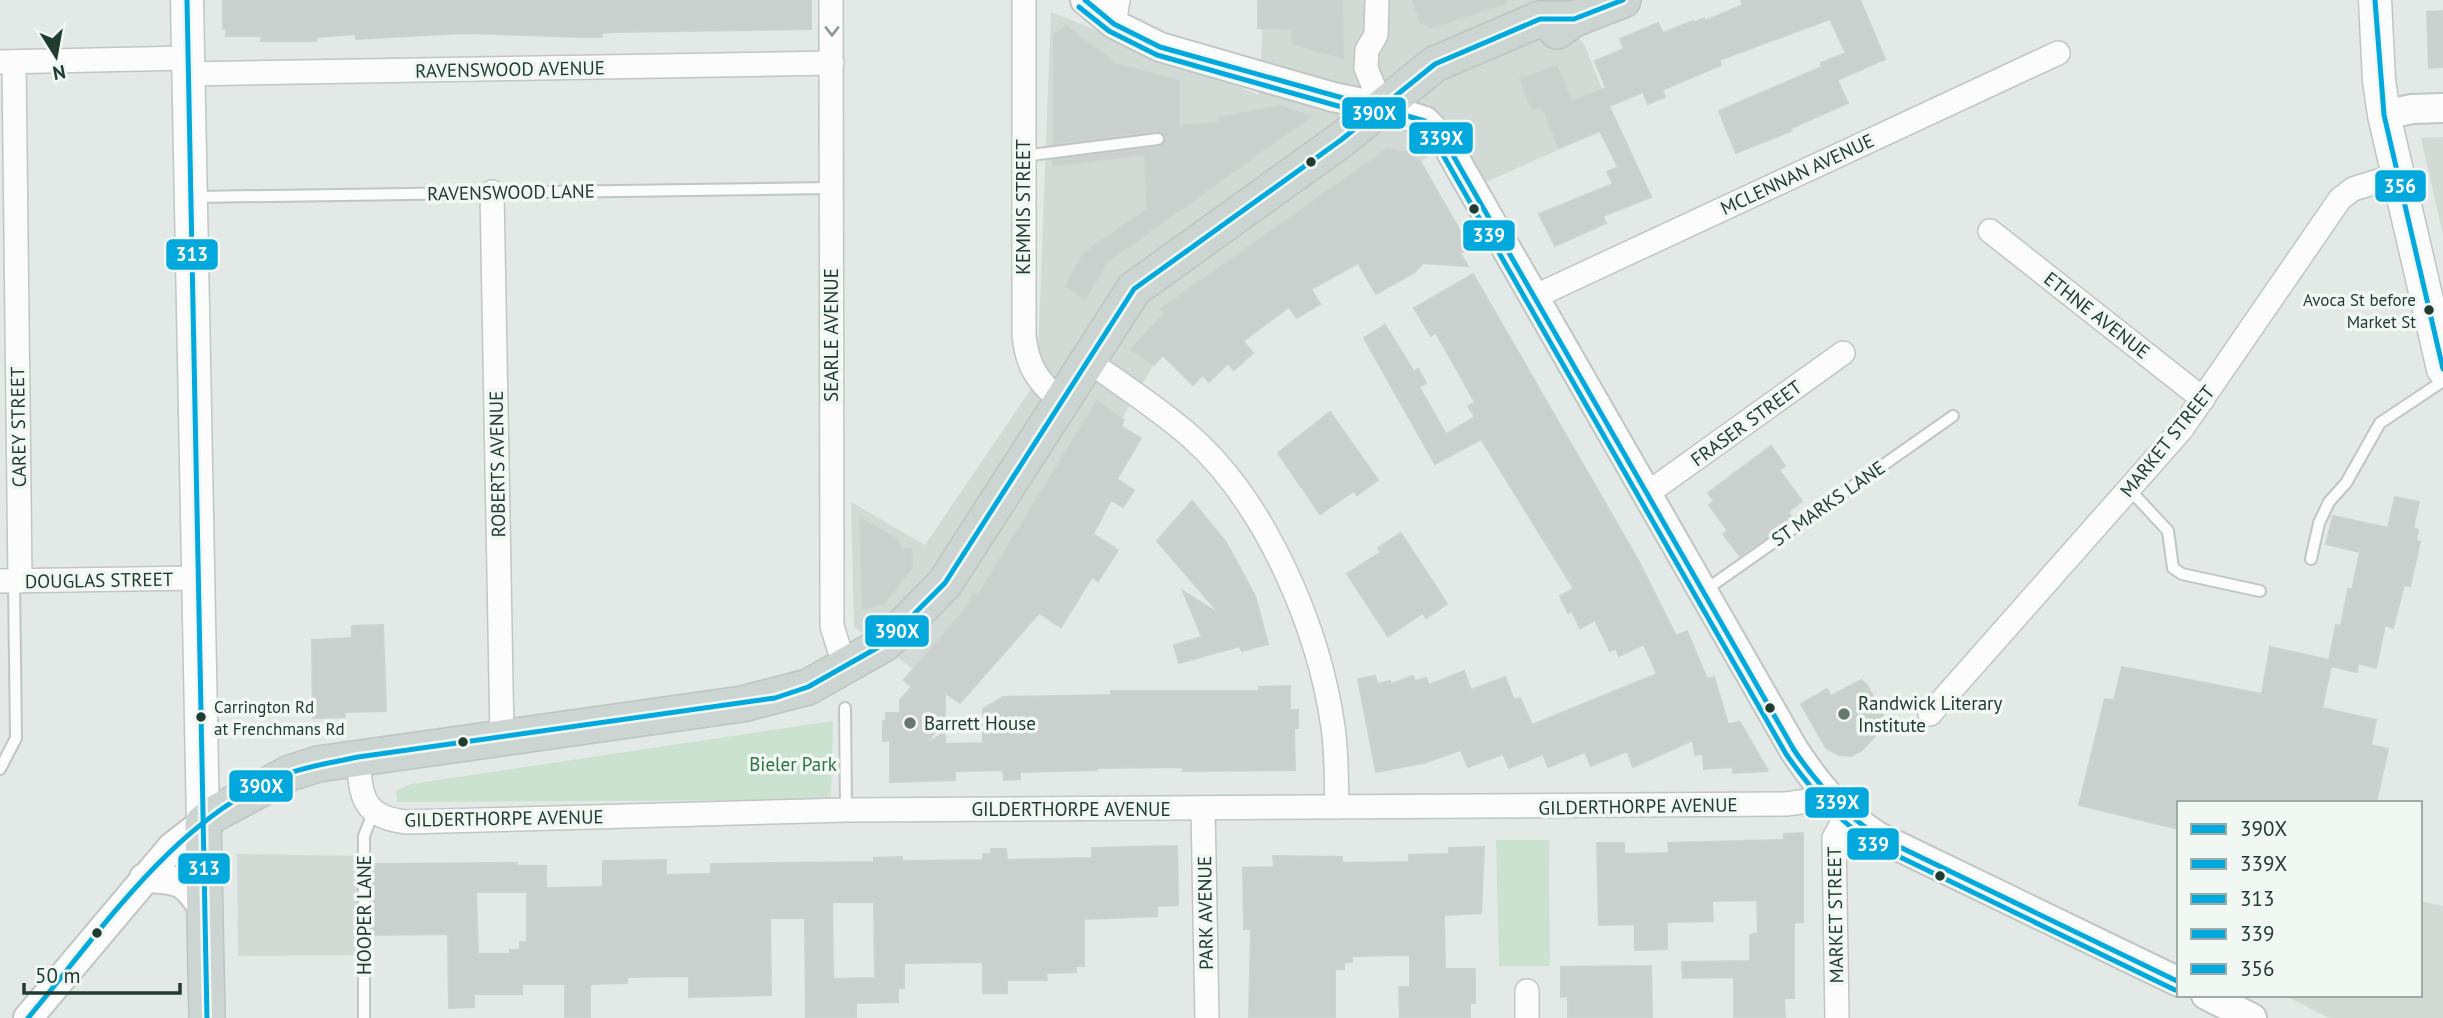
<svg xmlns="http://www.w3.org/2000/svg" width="2443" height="1018" viewBox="0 0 2443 1018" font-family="'PT Sans',sans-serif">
	<rect width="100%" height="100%" fill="#e3e9e6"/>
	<g fill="#d1dad5">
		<polygon points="1264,0 1551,0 1585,46 1616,124 1486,182 1432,154 1169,339 955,698 854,627 851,502 925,545 1037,380 1051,12 1259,95"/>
		<polygon points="2443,137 2443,235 2421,138"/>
		<polygon points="237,854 364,856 364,955 238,956"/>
		<polygon points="2420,901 2443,906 2443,1018 2329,1018 2284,995 2420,995"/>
	</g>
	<g fill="#cce2d1">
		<polygon points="833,721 831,800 397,802 396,791 411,784"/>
		<polygon points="1496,840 1549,840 1550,966 1499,966"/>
	</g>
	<g fill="#cad0cd" stroke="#ccd2cf" stroke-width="2" fill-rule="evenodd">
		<polygon points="223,0 811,0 811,29 615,32 601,33 602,37 583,37 462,33 356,39 356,34 317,37 316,41 261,41 262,36 226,36 227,29 223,29"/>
		<polygon points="1258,0 1342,0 1343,58 1293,44 1292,29 1258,28"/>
		<polygon points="1413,0 1506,0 1506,3 1431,28 1420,22"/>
		<polygon points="1741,0 1860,0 1885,59 1837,80 1848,103 1789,129 1791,131 1736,153 1719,111 1822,67 1821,63 1846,53 1830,19 1719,60 1721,65 1662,90 1665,97 1648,104 1643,92 1609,106 1651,197 1603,216 1606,223 1555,246 1539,214 1613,184 1607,172 1618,167 1600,131 1559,148 1542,107 1532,110 1520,79 1557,66 1571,102 1606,88 1595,61 1624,49 1620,39 1658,23 1663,33 1693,21 1693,23 1704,18 1705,21 1743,5"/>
		<polygon points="2443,11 2443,67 2429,68 2427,12"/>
		<polygon points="1066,26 1116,64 1179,81 1179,126 1219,122 1218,118 1280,106 1311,116 1108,261 1085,299 1066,286 1083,254 1147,209 1145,154 1053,166 1053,160 1159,147 1166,139 1157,131 1054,144 1054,34"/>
		<polygon points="1387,149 1410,153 1421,163 1470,248 1460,253 1468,266 1423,263 1415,272 1376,294 1358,263 1311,289 1320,304 1297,318 1289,307 1243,341 1253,353 1234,370 1228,363 1209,382 1203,375 1193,385 1163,355 1154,365 1131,349 1165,313 1161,309"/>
		<polygon points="1473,274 1638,560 1676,636 1687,631 1707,679 1714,677 1728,724 1740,722 1768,771 1733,773 1733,767 1704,769 1703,754 1695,755 1693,740 1633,767 1627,751 1591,766 1585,752 1548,767 1543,754 1509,768 1503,754 1468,767 1461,750 1423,763 1376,772 1358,679 1375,676 1377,684 1390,681 1391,684 1413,676 1415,681 1426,678 1429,685 1464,671 1471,690 1505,677 1514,700 1520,698 1532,725 1657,674 1644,644 1619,656 1616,648 1610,651 1595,620 1580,628 1572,611 1568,613 1560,596 1574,589 1481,439 1435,464 1364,338 1385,325 1414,372 1418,369 1426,383 1419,387 1446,434 1475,417 1468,406 1475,402 1436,333 1431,336 1414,308"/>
		<polygon points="1097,401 1124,420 1121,426 1141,438 1117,479 1134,490 1123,507 1111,500 1093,534 1118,550 1098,581 1092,577 1061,627 1039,613 960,703 945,693 945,721 924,745 945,732 945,744 983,743 983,709 1003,697 1111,695 1111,691 1259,691 1259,687 1290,686 1290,710 1298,710 1298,728 1294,728 1295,770 1183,771 1183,767 1097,768 1097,770 1020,772 1020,779 1004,780 1003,770 955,771 955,780 890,782 890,740 883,741 883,721 886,721 886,713 900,713 900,700 912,687 904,680 965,610 974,593 978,595"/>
		<polygon points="1330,412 1378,480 1357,495 1354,491 1320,514 1278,453"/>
		<polygon points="1771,446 1785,466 1779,470 1802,501 1788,512 1793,519 1740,556 1723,534 1728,531 1709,505 1714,501 1708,493"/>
		<polygon points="2395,497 2419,502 2413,528 2418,530 2416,540 2420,542 2410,586 2404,585 2393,628 2385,625 2376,668 2358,663 2357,672 2331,666 2322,708 2376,720 2371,745 2388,749 2376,803 2179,803 2179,829 2079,805 2105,699 2114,700 2122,667 2262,694 2270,647 2329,660 2336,625 2341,626 2348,589 2352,590 2360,552 2326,544 2333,516 2388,528"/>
		<polygon points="1192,501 1225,541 1233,555 1255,596 1268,644 1242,651 1240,646 1179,663 1174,645 1202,637 1183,591 1221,615 1157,541"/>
		<polygon points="860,518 896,539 902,549 911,549 912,568 883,604 863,608"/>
		<polygon points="1401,533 1447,604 1426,618 1423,613 1388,636 1347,574 1381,552 1378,548"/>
		<polygon points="383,625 386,711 345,712 345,717 313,718 312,640 352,638 352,626"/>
		<polygon points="1861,680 1867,685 1887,723 1861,751 1851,756 1839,755 1826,748 1801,704 1827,689 1831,696"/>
		<polygon points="1803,833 1803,922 1794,923 1794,998 1784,998 1785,1018 1734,1018 1734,977 1683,978 1682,962 1750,961 1750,935 1758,933 1757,900 1712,901 1713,921 1667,922 1667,949 1635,950 1635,924 1599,925 1597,843 1624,843 1624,854 1669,853 1668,843 1784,840 1784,834"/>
		<path d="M1177,846l1,59 -21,1v10l-73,3v47h-8v6l-30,1 1,7h-40v13h-24v-31l-79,1v25h-6v14l-42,1v15h-50l-1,-100h-35l1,77 -82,2v-21l-62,1v6l-37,1v34h-25v-34h-43v10h-48v13l-25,1 -1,-74 -76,1v-71l145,-1v3h29v22l57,-1v-26l63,-1v15l45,-1v-10l163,-2v-4l28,-1v4l81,-1v-6h8v-5h15l1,11 85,-2v-10zM476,892h51v50h-7v8h-10v4h-32zM832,902h42l1,76 -42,1z"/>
		<polygon points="1484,847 1481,913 1444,915 1445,969 1475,969 1475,1003 1470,1003 1470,1018 1400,1018 1399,987 1410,987 1410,955 1352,956 1352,962 1344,962 1344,969 1335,969 1335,1018 1249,1018 1251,929 1244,929 1243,868 1274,867 1273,856 1342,857 1342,863 1409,862 1409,855 1449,854 1449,848"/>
		<polygon points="1651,966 1652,1018 1568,1018 1568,996 1561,997 1561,967"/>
	</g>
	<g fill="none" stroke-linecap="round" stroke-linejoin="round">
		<g stroke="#c0c6c3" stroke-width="14">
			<g id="service">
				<polyline points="1023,156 1158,139"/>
				<polyline points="193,197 831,188"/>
				<polyline points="2129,489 2168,531 2173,568 2182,574 2260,591"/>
				<polyline points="2311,559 2319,523 2329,502 2346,483 2380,423 2443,381"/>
				<polyline points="1704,591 1953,416"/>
				<polyline points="845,708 846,810"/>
				<polyline points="0,769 16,738 14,581"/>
				<polyline points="364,1018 364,836 373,813"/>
			</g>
		</g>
		<g stroke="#c0c6c3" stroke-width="26">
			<g id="minor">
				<polyline points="831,0 832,626 845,668"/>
				<path d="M1024,0v335c3,32 14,46 37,67"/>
				<polyline points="1377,0 1376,35 1367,50 1366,68 1382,107"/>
				<polyline points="1114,24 1118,0"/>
				<polyline points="0,62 188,58"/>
				<polyline points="14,62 20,581"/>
				<polyline points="188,74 832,63"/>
				<polyline points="492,192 502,737"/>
				<polyline points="1990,231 2203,399"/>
				<polyline points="1536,296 2058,53"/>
				<path d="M1087,360c35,25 71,48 103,76 76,67 129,192 143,291 4,26 3,53 4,80"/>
				<polyline points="1648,493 1843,353"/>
				<polyline points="0,581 197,578"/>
				<polyline points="1930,714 2181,430 2340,199 2353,189 2398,175"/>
				<path d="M358,757c3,40 4,60 48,65l440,-12 940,-6 43,-6"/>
				<polyline points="1203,808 1207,1018"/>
				<polyline points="1527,991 1527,1018"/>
				<polyline points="1837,1018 1834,838 1846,816"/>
			</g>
		</g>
		<g stroke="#c0c6c3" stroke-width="32">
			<g id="tertiary">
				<path d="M1085,0l29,24 46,23 173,50 49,10 43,14 21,22 13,23 335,584c26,39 44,60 83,86l302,146"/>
				<polyline points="2384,115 2412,109 2443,108"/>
				<path d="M144,878c37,1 42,3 61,34"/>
				<polyline points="2206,995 2252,1018"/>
				<polyline points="28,1018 172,847 203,823"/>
			</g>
		</g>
		<g stroke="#bfc7c3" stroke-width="35">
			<g id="secondary">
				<polyline points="187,0 203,823"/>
				<polyline points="2375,0 2379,80 2384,115 2443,369"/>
			</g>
		</g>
		<g stroke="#bcc5c1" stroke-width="38">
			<g id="primary">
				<polyline points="1557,31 1574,19 1623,0"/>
				<polyline points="207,1018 203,823 214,814 290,773 318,764 742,704 808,687 884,644 909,620 945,583 1134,289 1341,140 1435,64 1540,19 1574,19"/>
			</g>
		</g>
		<use href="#service" stroke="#fbfcfb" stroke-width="10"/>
		<use href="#minor" stroke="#fbfcfb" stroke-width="23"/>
		<use href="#tertiary" stroke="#fbfcfb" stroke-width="28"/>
		<use href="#secondary" stroke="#fbfcfb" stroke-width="32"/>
		<use href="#primary" stroke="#cdd5d2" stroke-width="35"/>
		<g stroke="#f1f8f4" stroke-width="10">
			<path id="bus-1" d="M28,1018c74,-88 150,-205 262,-245 22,-8 46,-11 68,-16l417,-59 33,-11 76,-43 61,-61 189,-294 207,-149 94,-76 105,-45h34l49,-19"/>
		</g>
		<g stroke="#f1f8f4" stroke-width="10">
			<path id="bus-2" d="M1085,0l29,24 46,23 265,74 21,22 348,607c23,34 49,62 83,86l302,146"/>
		</g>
		<g stroke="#f1f8f4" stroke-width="10">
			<polyline id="bus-3" points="187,0 207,1018"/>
		</g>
		<g stroke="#f1f8f4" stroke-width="10">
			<path id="bus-4" d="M1079,7l30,24 48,24 263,74 19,19 347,606c25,36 51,65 87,90l302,146"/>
		</g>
		<g stroke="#f1f8f4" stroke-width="10">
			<polyline id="bus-5" points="2375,0 2384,115 2443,369"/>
		</g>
		<use href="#bus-1" stroke="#03a9dc" stroke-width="5"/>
		<use href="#bus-2" stroke="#03a9dc" stroke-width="5"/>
		<use href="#bus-3" stroke="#03a9dc" stroke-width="5"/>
		<use href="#bus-4" stroke="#03a9dc" stroke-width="5"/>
		<use href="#bus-5" stroke="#03a9dc" stroke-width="5"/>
	</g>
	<defs><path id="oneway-chevron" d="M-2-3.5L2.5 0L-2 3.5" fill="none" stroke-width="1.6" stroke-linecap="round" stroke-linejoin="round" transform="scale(1.75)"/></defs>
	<use stroke="#8e9c96" href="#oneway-chevron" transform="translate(832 31) rotate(90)"/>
	<g fill="#223b31" stroke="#f1f8f4" stroke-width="2.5">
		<circle cx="1311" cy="162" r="6"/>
		<circle cx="1474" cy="209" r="6"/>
		<circle cx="2429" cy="310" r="6"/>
		<circle cx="1770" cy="708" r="6"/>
		<circle cx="201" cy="717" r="6"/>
		<circle cx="463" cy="742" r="6"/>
		<circle cx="1940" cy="876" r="6"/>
		<circle cx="97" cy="933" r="6"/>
	</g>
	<g fill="#667870" stroke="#f1f8f4" stroke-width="2.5">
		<circle cx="1844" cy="714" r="7"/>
		<circle cx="910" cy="723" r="7"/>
	</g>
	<g text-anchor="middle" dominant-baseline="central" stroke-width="7" stroke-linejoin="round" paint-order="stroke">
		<g font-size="17" fill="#223b31" stroke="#f1f8f4" text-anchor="end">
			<text x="2416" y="300">Avoca St before<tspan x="2416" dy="22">Market St</tspan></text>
			<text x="214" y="707" text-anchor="start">Carrington Rd<tspan x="214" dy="22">at Frenchmans Rd</tspan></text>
		</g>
		<g font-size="19" fill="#223b31" stroke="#f1f8f4">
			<text transform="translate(510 69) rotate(-1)">RAVENSWOOD AVENUE</text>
			<text transform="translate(1797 174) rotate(-25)">MCLENNAN AVENUE</text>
			<text transform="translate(511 192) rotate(-1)">RAVENSWOOD LANE</text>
			<text transform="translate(1023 207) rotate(-90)">KEMMIS STREET</text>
			<text transform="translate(2097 315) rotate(38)">ETHNE AVENUE</text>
			<text transform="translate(831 335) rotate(-90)">SEARLE AVENUE</text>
			<text transform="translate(1746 423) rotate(-36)">FRASER STREET</text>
			<text transform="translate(18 427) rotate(-91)">CAREY STREET</text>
			<text transform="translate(2167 441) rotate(-51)">MARKET STREET</text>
			<text transform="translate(497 464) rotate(-91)">ROBERTS AVENUE</text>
			<text transform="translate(1828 503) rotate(-35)">ST MARKS LANE</text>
			<text transform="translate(99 580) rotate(-1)">DOUGLAS STREET</text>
			<text transform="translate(1638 806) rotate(-1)">GILDERTHORPE AVENUE</text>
			<text x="1071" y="809">GILDERTHORPE AVENUE</text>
			<text transform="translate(504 818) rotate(-1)">GILDERTHORPE AVENUE</text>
			<text transform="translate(1205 913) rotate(-91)">PARK AVENUE</text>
			<text transform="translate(364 915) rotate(-90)">HOOPER LANE</text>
			<text transform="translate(1835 915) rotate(-91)">MARKET STREET</text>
		</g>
		<g font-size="19" fill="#223b31" stroke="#f1f8f4" text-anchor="start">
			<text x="1858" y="703">Randwick Literary<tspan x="1858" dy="22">Institute</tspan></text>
			<text x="924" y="723">Barrett House</text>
		</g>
		<g font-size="19" fill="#2c723f" stroke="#f1f8f4">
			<text x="793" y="764">Bieler Park</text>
		</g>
	</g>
	<g stroke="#f1f8f4" stroke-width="2.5">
		<rect x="1341" y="96" width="66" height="34" rx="7" fill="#03a9dc"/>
		<rect x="1408" y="121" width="66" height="34" rx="7" fill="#03a9dc"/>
		<rect x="2374" y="169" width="53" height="34" rx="7" fill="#03a9dc"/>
		<rect x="1462" y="219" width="54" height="33" rx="7" fill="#03a9dc"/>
		<rect x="165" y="238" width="54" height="33" rx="7" fill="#03a9dc"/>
		<rect x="864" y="614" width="66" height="34" rx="7" fill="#03a9dc"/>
		<rect x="228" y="769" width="66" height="34" rx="7" fill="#03a9dc"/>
		<rect x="1804" y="786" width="66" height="33" rx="7" fill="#03a9dc"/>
		<rect x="1846" y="827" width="54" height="34" rx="7" fill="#03a9dc"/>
		<rect x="177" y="852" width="54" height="33" rx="7" fill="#03a9dc"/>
	</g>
	<g font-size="19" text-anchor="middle" font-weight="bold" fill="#fff">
		<text x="1374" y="120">390X</text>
		<text x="1441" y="145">339X</text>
		<text x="2400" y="193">356</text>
		<text x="1489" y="242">339</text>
		<text x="192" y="261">313</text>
		<text x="897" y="638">390X</text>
		<text x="261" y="793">390X</text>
		<text x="1837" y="809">339X</text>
		<text x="1873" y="851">339</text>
		<text x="204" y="875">313</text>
	</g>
	<rect x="2177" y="801" width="245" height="196" fill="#f1f8f4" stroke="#9eaca6" stroke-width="2"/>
	<rect x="2191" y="824" width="35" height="10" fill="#03a9dc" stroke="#9eaca6" stroke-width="2"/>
	<text x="2240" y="836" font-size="21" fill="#223b31">390X</text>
	<rect x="2191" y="859" width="35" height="10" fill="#03a9dc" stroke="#9eaca6" stroke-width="2"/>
	<text x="2240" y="871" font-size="21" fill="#223b31">339X</text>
	<rect x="2191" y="894" width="35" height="10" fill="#03a9dc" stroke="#9eaca6" stroke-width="2"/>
	<text x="2240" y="906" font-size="21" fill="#223b31">313</text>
	<rect x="2191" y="929" width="35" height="10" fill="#03a9dc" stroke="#9eaca6" stroke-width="2"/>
	<text x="2240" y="941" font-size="21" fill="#223b31">339</text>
	<rect x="2191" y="964" width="35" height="10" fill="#03a9dc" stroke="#9eaca6" stroke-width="2"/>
	<text x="2240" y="976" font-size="21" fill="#223b31">356</text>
	<g transform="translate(56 56) rotate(169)" stroke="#f1f8f4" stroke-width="5" paint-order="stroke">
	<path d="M0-5L12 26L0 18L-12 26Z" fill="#223b31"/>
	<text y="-10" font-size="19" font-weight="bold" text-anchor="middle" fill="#223b31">N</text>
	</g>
	<path d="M24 983v10h156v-10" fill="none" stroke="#223b31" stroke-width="3.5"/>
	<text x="35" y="983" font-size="21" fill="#223b31" stroke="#f1f8f4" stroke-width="5" paint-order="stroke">50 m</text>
</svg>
